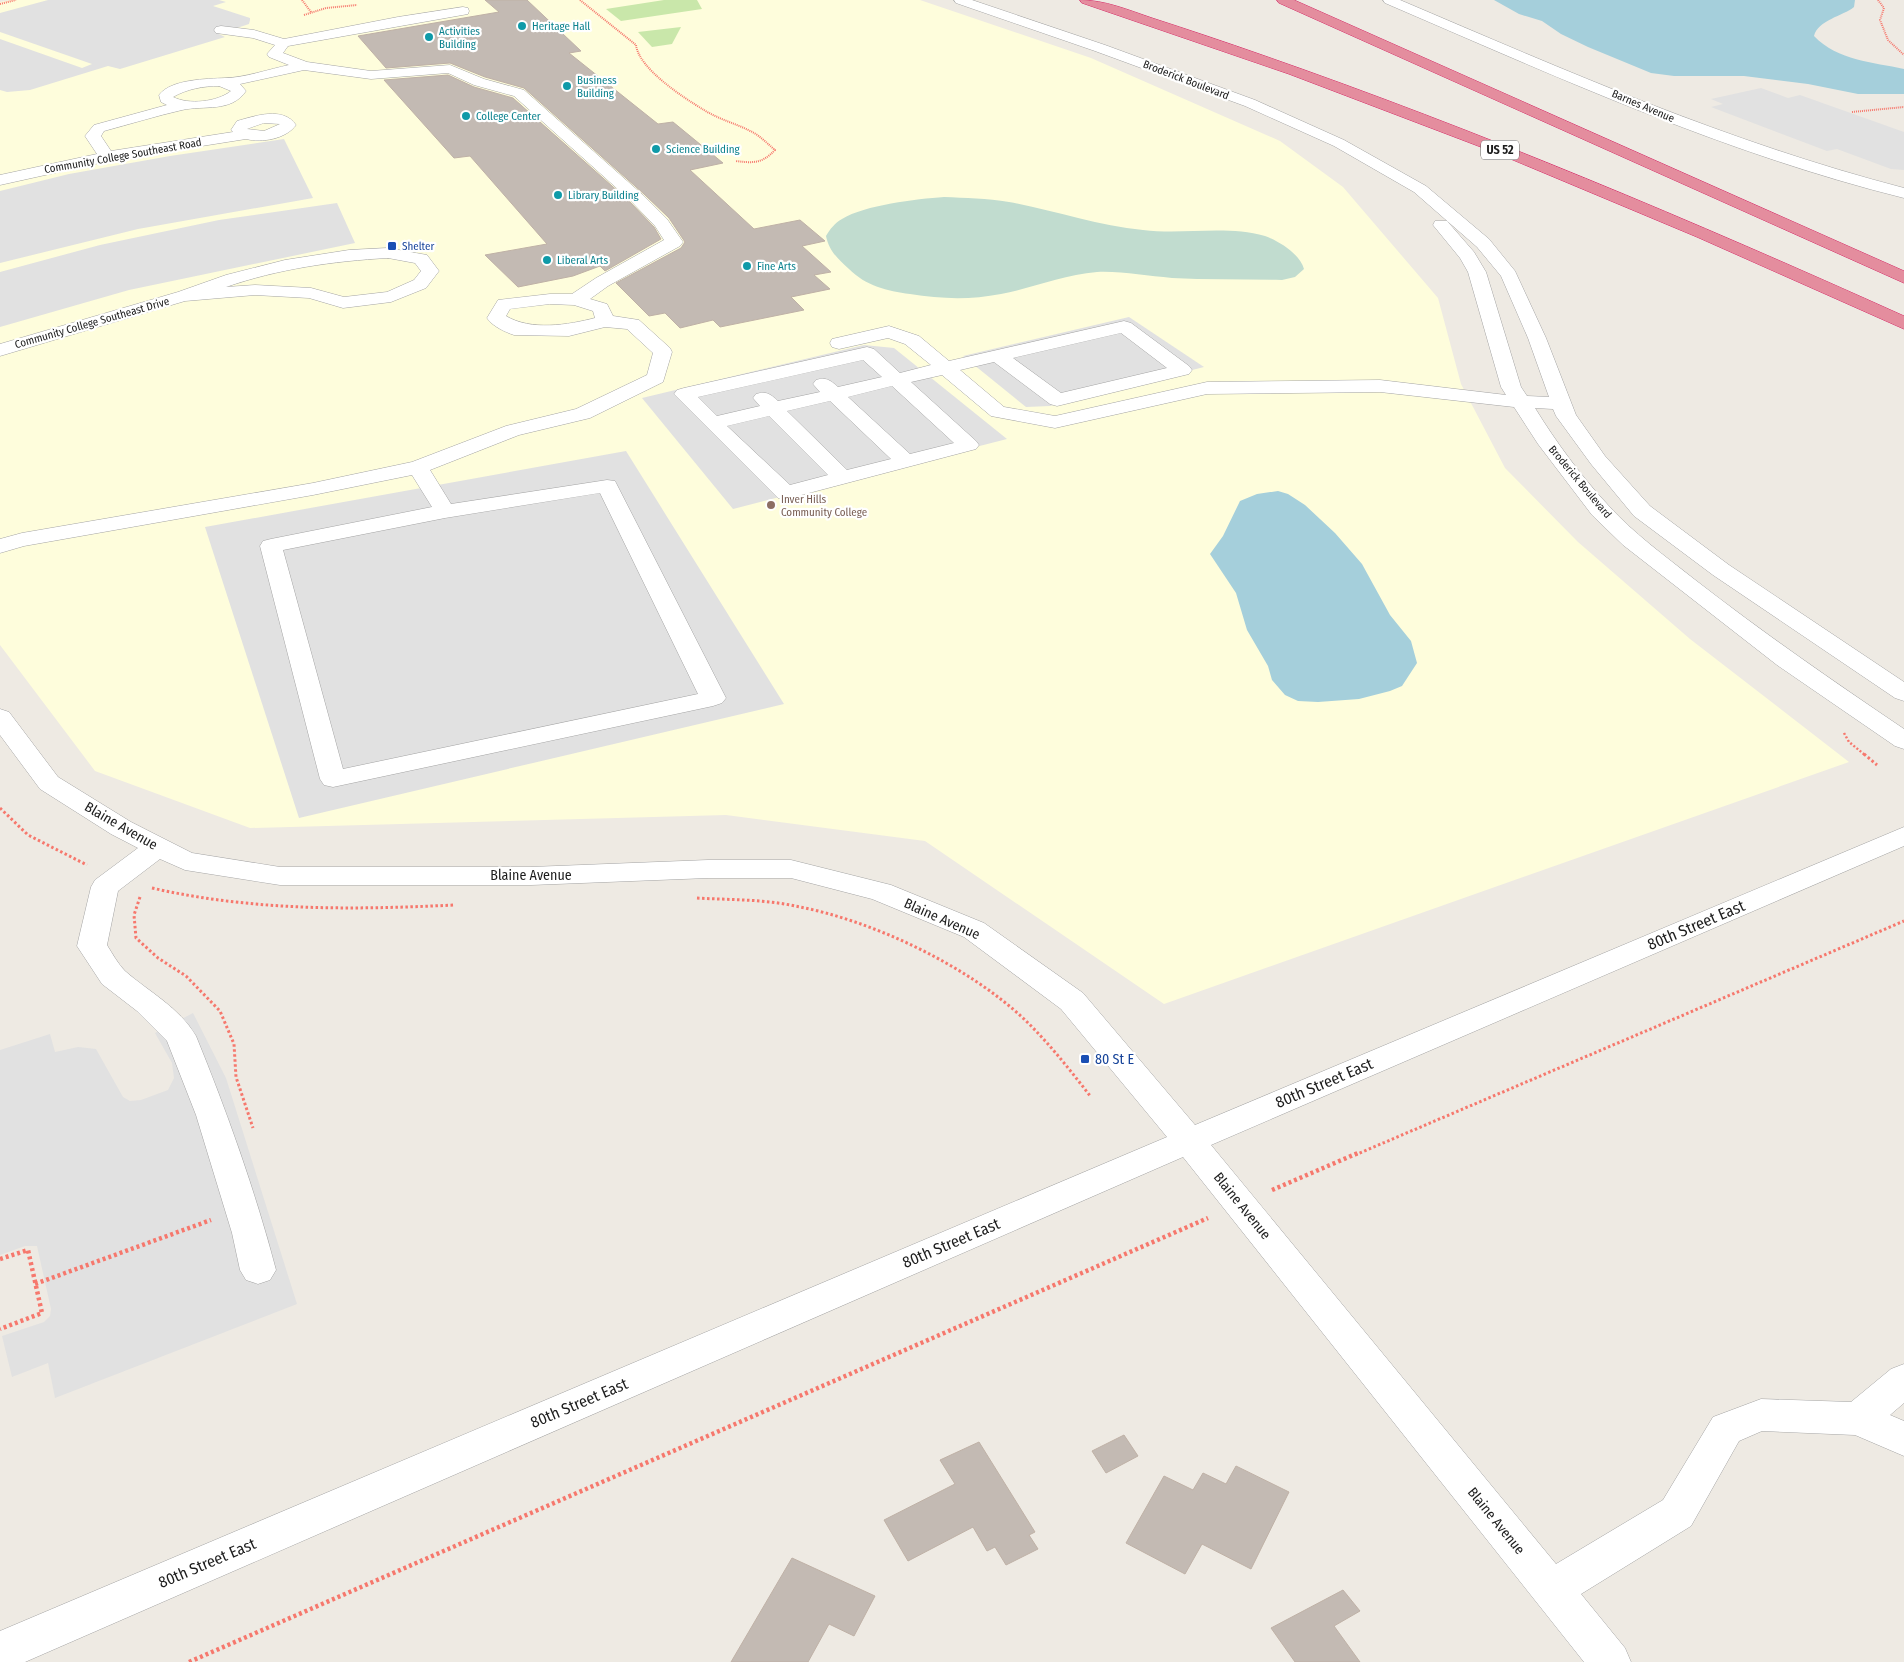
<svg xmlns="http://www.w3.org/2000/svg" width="1904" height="1662" viewBox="0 0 1904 1662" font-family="'Fira Sans Condensed',sans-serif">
	<rect width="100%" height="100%" fill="#eeeae3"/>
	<polygon fill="#fefddc" points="10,0 920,0 1091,58 1280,141 1343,187 1438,298 1461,384 1505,468 1578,542 1690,639 1849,762 1164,1004 925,841 726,815 250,828 95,771 0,645 0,2"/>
	<g fill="#c9e7aa">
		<polygon points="664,0 697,0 702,9 621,21 606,9"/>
		<polygon points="681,27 672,44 652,47 638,32"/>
	</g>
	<path fill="#c1dccf" d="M944,197c21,1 43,1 65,5 45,8 88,24 134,28 40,5 83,-5 122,6 14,5 35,18 39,33l-9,8 -13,3c-37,-1 -73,0 -110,-2 -25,-2 -50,-7 -75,-6 -34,3 -64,16 -96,22 -31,6 -60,5 -91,0 -23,-3 -44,-8 -61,-25 -11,-10 -20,-18 -23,-33 4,-7 9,-13 16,-17 23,-14 74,-20 102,-22z"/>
	<g fill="#e1e1e1">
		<polygon points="48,0 219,0 226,2 213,6 250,18 250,20 249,24 219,34 225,37 120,69 108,66 30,90 7,92 0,90 0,39 82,68 92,64 0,32 0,13"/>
		<polygon points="1761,88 1788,98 1800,95 1904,132 1904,170 1891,169 1837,149 1827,151 1711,107 1723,104 1711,99"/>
		<polygon points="284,139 313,198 138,229 0,263 0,191 69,174 170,156"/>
		<polygon points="337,203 355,243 129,290 0,327 0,272 100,245 219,220"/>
		<polygon points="1129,317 1204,367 1050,406 1026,407 963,356"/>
		<polygon points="864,345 894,348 1007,439 733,509 642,398"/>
		<polygon points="626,451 784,704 299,818 205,527"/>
		<polygon points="193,1013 226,1078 297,1304 55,1398 48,1363 12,1377 2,1336 44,1322 50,1316 51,1309 37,1246 25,1246 0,1255 0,1050 50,1034 55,1052 78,1047 96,1049 123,1097 130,1101 141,1100 168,1090 174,1078 172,1063 155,1033"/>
	</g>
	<g fill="#a5cfdb">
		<path d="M1494,0h361l-1,7c-11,9 -36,13 -40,29 24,25 59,26 90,33v25h-46l-50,-10 -64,-8h-70l-23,-3 -63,-26 -27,-13 -19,-13 -23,-7z"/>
		<polygon points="1278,491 1288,494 1305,505 1335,533 1362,564 1390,615 1411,641 1417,663 1402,686 1390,691 1359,699 1318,702 1298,701 1285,695 1272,680 1268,666 1247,630 1236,593 1210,554 1223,536 1240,501 1257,494"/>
	</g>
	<g fill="#c3bab3" stroke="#bfb1a6">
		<polygon points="485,0 527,0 581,51 569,53 658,124 673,122 723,163 690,170 754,229 800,220 825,241 802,246 831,272 814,275 830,289 791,297 804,310 720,327 713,320 680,328 665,313 649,316 616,283 681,248 685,242 669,218 644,194 524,88 485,77 450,63 386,68 358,36 499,12"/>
		<polygon points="448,75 474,87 513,98 630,202 654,227 661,239 605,271 600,266 573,276 518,287 485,255 547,244 470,156 454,158 384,80"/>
		<polygon points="1124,1435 1138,1456 1106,1473 1092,1451"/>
		<polygon points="979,1442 1035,1532 1029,1535 1038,1549 1006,1565 995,1547 987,1551 973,1527 908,1561 884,1520 955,1484 940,1460"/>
		<polygon points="1236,1466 1289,1492 1251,1569 1202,1544 1185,1574 1126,1543 1164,1476 1193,1490 1203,1473 1226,1484"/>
		<polygon points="792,1558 875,1596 854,1636 829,1624 808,1662 731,1662"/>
		<polygon points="1343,1590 1360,1611 1334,1626 1360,1662 1295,1662 1271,1628"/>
	</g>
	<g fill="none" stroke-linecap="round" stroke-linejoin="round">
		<g stroke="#a4a4a4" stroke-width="1">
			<g id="minor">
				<path d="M954,0h18l133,45 150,55 89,40 82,46 63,53 26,32 31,67 30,77 29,41 45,50 79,59 175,117v19l-9,-3 -182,-123 -79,-59 -43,-52 -35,-48 -3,-7 -18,-1c21,34 46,68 73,97 25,28 57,51 86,74 68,53 139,102 210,150v20l-9,-3 -118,-81 -154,-120 -31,-30 -54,-71 -24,-37 -134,-15 -173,2 -152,34 -64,-12 -49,-41 -31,7 65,59 3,4 -3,4 -190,50 -8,-1 -104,-104 3,-4 7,-2 183,-41 7,2 26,24 31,-8 -26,-21 -17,-6 -49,11 -7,-2 -2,-4 2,-4 57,-13 30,10 30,25 175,-40 7,2 58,43 3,4 -3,4 -132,32 -7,-2 -56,-42 -34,8 44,37 51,9 152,-34 173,-2 126,15 -5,-8 -33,-115 -8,-14 -27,-33 2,-4h12l27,31 12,20 35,115 6,9 22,1 -21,-59 -27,-62 -24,-29 -63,-55 -80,-46 -89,-40 -150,-55 -139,-48zM1121,333l46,35 -106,25 -48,-35zM863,360l19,17 -44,10c-8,-7 -12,-10 -22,-7l-3,4 7,8 -42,9c-8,-7 -11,-10 -22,-7l-3,4 7,8 -43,10 -19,-19zM892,386l62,57 -44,11 -62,-57zM830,401l61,58 -44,11 -60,-59zM769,416l59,59 -38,10 -63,-59z"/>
				<path d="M1383,0h17c167,71 327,142 504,188v10c-181,-45 -349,-122 -519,-195z"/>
				<path d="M463,7l5,1 1,3 -1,3 -180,32 -5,7 24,9 64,9 79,-6 34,14 40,11 119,105 24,24 16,23 -3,4 -72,40 -18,13 17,5 6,12 26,4 31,28 2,4 -9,30 -73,36 -71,17 -89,35 21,34 156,-24 8,1 111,217 -4,5 -9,3 -380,81 -9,-2 -4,-6 -60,-233 3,-5 8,-2 161,-32 -20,-32 -99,20 -289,51 -24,7v-14l22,-6 291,-50 99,-21 94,-36 70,-17 71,-34 6,-22 -26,-24 -22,-2 -36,9 -55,-1c-9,-3 -22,-9 -27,-17l11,-18 52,-6h22l24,-16 68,-38 -9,-14 -24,-25 -117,-105 -40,-11 -26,-12 -77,6 -67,-9 -64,14 6,7c-15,22 -42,14 -64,19 -26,6 -52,14 -78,21l-3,5 10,15 122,-19 -2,-2 6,-9c18,-5 46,-15 59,4 -10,14 -34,18 -50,14l-133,21 -113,25v-10l97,-21 -12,-18 9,-11 73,-20 -6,-3 -2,-7c12,-16 48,-16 66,-17 18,0 45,-9 64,-13l-20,-8 -2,-3 8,-9 -22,-7 -37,-5 -2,-3 2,-3 5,-1 33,4 30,9 114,-22zM219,86l12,5c-14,11 -42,14 -58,6 14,-8 30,-11 46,-11zM264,123l16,1 -16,7 -17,-2zM550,304l24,1 19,6 2,7c-27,7 -64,13 -89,-2l4,-7zM600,493l98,201 -355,75 -60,-219 162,-32z"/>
				<path d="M388,248l39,7 12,16 -13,17 -35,14 -48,6 -34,-10 -54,-3 -70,6 -185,55v-12l178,-52 48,-17 59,-15 64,-10zM388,258l27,5 6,8 -7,9 -27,12 -43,5 -33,-9 -56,-3 -29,2c52,-18 107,-26 162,-29z"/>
				<path d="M0,709l9,3 49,65 73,45 61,31 88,14h251l177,-7h83l100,25 93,38 99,70 112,132 709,-298v19l-693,299 345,419 107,-64 50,-83 48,-18 90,3 40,-33 13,-5v39l-14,12 14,6v35l-49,-21 -93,-4 -23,10 -48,85 -110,68 44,54 6,14h-47l-401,-505 -1158,505h-25v-31l1167,-494 -106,-128 -97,-72 -92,-38 -81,-21h-83l-177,7h-251l-95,-15 -25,-11 -42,32 -11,54c5,8 11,19 18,26 24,21 54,36 71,65 31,76 59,154 80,234l-6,10 -12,4 -12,-4 -6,-10 -8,-37 -36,-118 -29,-74 -30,-30 -35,-27 -25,-38 14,-59 4,-7 43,-32 -27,-14 -71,-45 -40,-54z"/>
			</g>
		</g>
		<g stroke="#d42966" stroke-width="1">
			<g id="highway">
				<path d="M1080,0c25,0 48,10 72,18 37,12 73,24 110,37 218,76 431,166 642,261v13l-207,-92 -203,-85 -205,-78 -207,-71z"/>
				<polygon points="1277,0 1294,0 1904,271 1904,283 1279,3"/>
			</g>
		</g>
		<g stroke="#f6786d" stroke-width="2" stroke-dasharray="1 1" stroke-linecap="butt">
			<polyline points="302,0 311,12"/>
			<path d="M580,0l56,45c3,24 48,53 68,65 16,10 34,14 50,23 7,4 14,11 21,17 -13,14 -22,13 -40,11"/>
			<polyline points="1878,0 1884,8 1880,20 1888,40 1904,55"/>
			<polyline points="0,4 16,0"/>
			<polyline points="304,15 326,8 357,5"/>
			<polyline points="1852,112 1904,107"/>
		</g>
		<polyline stroke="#f6786d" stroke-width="2.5" stroke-dasharray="2 2" stroke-linecap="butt" points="1844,733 1849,742 1865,755"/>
		<g stroke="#f6786d" stroke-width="3" stroke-dasharray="2.5 2.5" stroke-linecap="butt">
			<polyline points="1864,754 1877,765"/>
			<polyline points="0,808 28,835 87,865"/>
			<path d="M152,888c101,23 199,22 302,17"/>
			<polyline points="140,897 134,915 136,938 158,958 186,976 220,1011 234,1044 236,1077 253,1128"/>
			<path d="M697,898c33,2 66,1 98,8 77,14 173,60 229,113 25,24 46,51 67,78"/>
			<polyline points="1355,1155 1904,921"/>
		</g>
		<g stroke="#f6786d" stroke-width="4.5" stroke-dasharray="3 3" stroke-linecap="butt">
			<polyline points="1272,1190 1358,1153"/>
			<polyline points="0,1259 28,1250 42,1313 0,1329"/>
			<polyline points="35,1284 211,1220"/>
			<polyline points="189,1662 1208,1218"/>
		</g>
		<use href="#minor" fill="#fff" fill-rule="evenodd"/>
		<use href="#highway" fill="#e48d9e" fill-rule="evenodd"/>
	</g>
	<g fill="#0f9aa8" stroke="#fff" stroke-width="2">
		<circle cx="522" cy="26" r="5"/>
		<circle cx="429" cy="37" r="5"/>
		<circle cx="567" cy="86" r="5"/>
		<circle cx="466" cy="116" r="5"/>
		<circle cx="656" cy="149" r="5"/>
		<circle cx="558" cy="195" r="5"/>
		<circle cx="547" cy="260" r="5"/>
		<circle cx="747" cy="266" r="5"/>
	</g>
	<g fill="#1a4fb4" stroke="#fff" stroke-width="2">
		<rect x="387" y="241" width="10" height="10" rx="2.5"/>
		<rect x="1080" y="1054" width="10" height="10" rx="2.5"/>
	</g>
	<circle fill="#8d6e63" stroke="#fff" stroke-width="2" cx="771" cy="505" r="5"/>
	<g text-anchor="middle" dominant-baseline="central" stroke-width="4.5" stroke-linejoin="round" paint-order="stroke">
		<g font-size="11" fill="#0d838f" stroke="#fff" text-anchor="start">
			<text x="532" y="26">Heritage Hall</text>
			<text x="439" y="31">Activities<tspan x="439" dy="13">Building</tspan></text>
			<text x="577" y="80">Business<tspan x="577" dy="13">Building</tspan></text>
			<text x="476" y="116">College Center</text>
			<text x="666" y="149">Science Building</text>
			<text x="568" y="195">Library Building</text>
			<text x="557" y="260">Liberal Arts</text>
			<text x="757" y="266">Fine Arts</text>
		</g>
		<g font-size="11" fill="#1d1d1d" stroke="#fff">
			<text transform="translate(1186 80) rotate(21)">Broderick Boulevard</text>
			<text transform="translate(1643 106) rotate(23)">Barnes Avenue</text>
			<text transform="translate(123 156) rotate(-10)">Community College Southeast Road</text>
			<text transform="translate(92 323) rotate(-16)">Community College Southeast Drive</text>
			<text transform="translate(1580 482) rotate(50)">Broderick Boulevard</text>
		</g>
		<g font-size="11" fill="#164399" stroke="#fff" text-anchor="start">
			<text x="402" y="246">Shelter</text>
		</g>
		<g font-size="11" fill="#785e54" stroke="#fff" text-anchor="start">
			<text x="781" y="499">Inver Hills<tspan x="781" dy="13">Community College</tspan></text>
		</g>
		<rect fill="#fff" stroke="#616161" stroke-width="1" x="1481" y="140.5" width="38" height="19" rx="4"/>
		<g font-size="12" font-weight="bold" fill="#1d1d1d">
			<text x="1500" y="150">US 52</text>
		</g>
		<g font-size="14" fill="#1d1d1d" stroke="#fff">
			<text transform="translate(121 826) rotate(30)">Blaine Avenue</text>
			<text x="531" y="875">Blaine Avenue</text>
			<text transform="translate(942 919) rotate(24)">Blaine Avenue</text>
			<text transform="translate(1242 1206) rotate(51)">Blaine Avenue</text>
			<text transform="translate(1496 1521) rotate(51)">Blaine Avenue</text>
		</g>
		<g font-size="14" fill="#164399" stroke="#fff" text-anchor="start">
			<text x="1095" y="1059">80 St E</text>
		</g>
		<g font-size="16" fill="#1d1d1d" stroke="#fff">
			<text transform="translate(1696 925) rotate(-23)">80th Street East</text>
			<text transform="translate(1324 1083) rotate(-23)">80th Street East</text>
			<text transform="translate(951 1243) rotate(-23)">80th Street East</text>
			<text transform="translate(579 1403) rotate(-23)">80th Street East</text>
			<text transform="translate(207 1563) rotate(-23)">80th Street East</text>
		</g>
	</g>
</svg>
